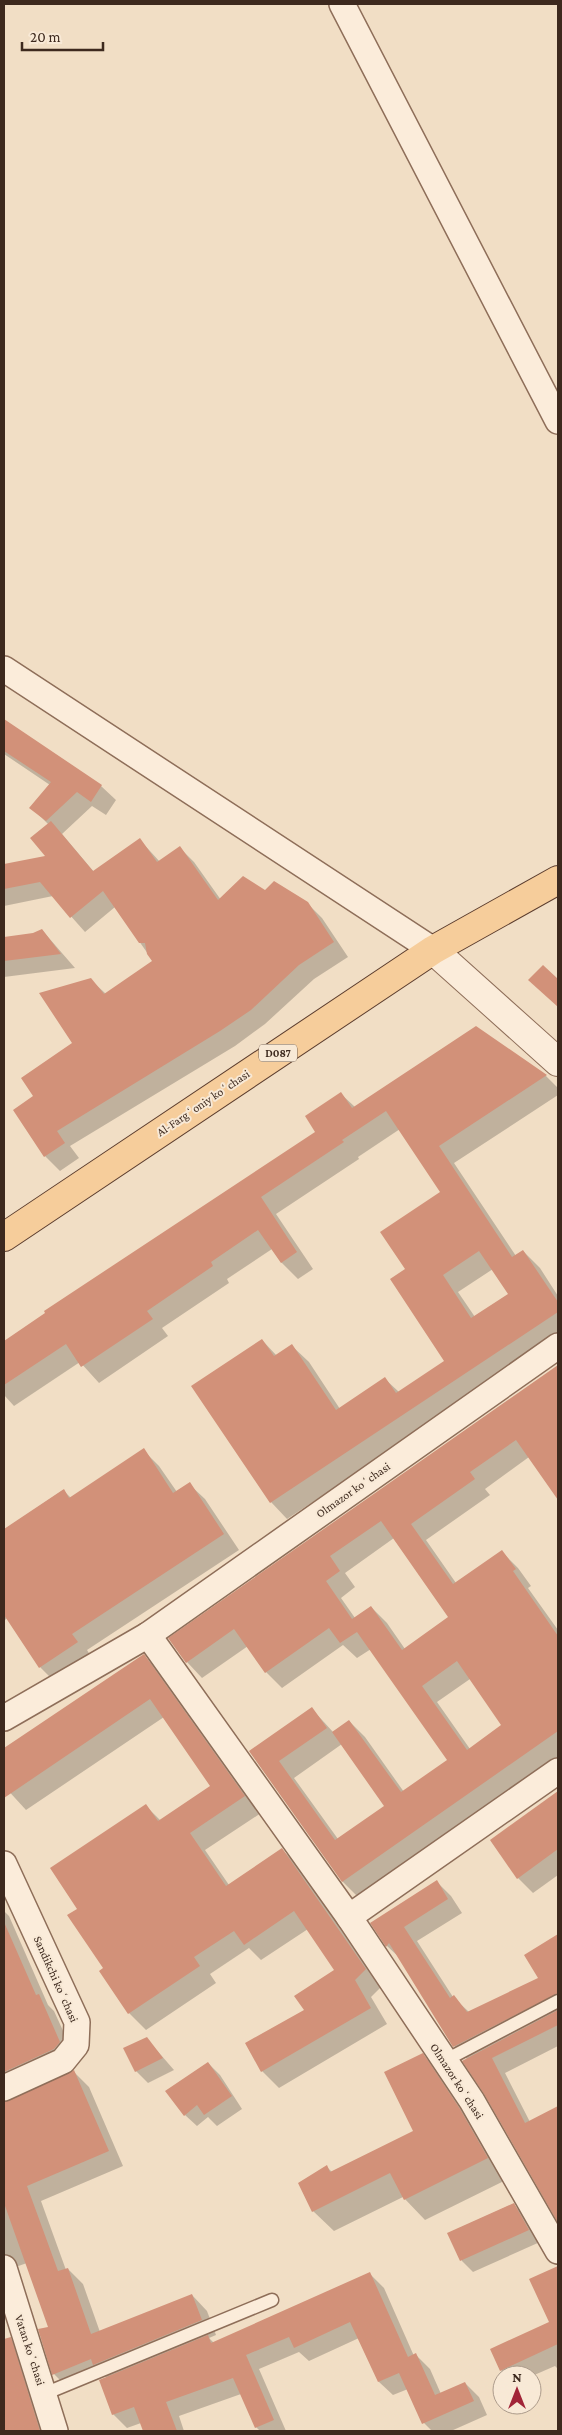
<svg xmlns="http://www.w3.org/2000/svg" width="562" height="2435" viewBox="0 0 562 2435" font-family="'Crimson Pro',serif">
	<rect width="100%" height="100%" fill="#f1dec5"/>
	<g fill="#0003" fill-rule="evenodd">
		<polygon points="4,721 101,786 116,800 106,815 92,806 62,834 94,872 140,840 160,862 180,848 194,862 221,900 265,891 307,903 322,918 348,957 314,979 265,1024 235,1046 70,1146 79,1158 60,1171 45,1156 35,1096 74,1044 91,980 106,994 153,961 115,907 85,932 53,896 4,906 4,866 48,857 48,824 31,807 50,785 4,754"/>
		<polygon points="42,930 75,968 4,977 4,939 34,935"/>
		<path d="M476,1027l70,49 12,12v7l-104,68 62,93 7,-5 17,17 18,28v44l-271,179 -16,-17 -9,-162 15,16 15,-10 17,16 31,47 45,-30 14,13 47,-31 -39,-92 35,-77 -42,-63 -42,28 1,2 -83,55 37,55 -15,10 -17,-17 -9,-13 -45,30 2,4 -67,45 6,8 -69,47 -19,-21 -66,44 -10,-11v-53l313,-210 24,-38 14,13zM493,1269l16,25 -34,23 -17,-25z"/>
		<path d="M558,1368v130l-29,-41 -44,32 5,6 -64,45 30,43 46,-31 16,16 13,18 -3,2 30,42v128l-199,140 -16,-16 -93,-130 62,-43 21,23 16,-11 16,16 39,55 45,-32 -78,-111 -14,9 -14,-13 -61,43 -16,-16 -18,-26 -46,32 -15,-16 308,-252zM394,1538l56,79 -45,32 -18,-26 -16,-16 -16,11 -14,-20 14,-11 -10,-14zM470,1679l33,47 -33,23 -33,-47zM342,1744l44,62 -48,33 -44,-61z"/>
		<polygon points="143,1450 159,1466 177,1492 189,1484 205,1499 239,1550 87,1650 92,1658 55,1682 40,1667 7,1618 4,1621 4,1537 7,1535 4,1530 63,1490 71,1498"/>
		<polygon points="144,1656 160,1672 261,1813 205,1850 229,1885 282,1850 299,1866 382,1986 371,1997 387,2024 279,2088 262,2071 246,2044 306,2010 335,1970 308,1929 261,1960 249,1948 210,1974 216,1983 146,2030 129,2013 105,1969 78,1909 146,1806 161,1821 212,1786 164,1717 26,1810 4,1786 4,1749"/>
		<polygon points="558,1792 558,1875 533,1893 518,1878 491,1841"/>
		<polygon points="437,1882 451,1896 462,1913 417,1941 453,1997 469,2012 540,1979 558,1937 558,2046 505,2073 530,2122 558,2107 558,2220 467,2059 454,2046 401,1959 387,1946 372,1923"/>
		<polygon points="4,1911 9,1916 48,2005 54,2011 75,2057 13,2090 4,2103"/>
		<polygon points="147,2039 174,2070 148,2083 136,2071"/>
		<polygon points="422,2054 443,2075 508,2179 425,2220 403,2197 334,2231 313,2211 327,2167 332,2172 415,2131"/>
		<polygon points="208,2063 220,2075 242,2109 217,2126 208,2117 197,2126 185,2115"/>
		<polygon points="74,2072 89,2087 123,2166 41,2201 66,2270 68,2269 83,2284 100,2332 192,2295 207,2311 216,2335 209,2338 214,2343 370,2274 384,2288 414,2356 416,2355 430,2369 441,2394 465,2383 479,2397 487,2415 451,2431 432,2431 424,2423 408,2389 393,2395 379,2382 359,2338 309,2361 299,2352 259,2369 286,2431 260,2431 256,2427 241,2394 179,2416 184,2431 144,2431 141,2423 127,2428 113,2414 107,2378 104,2375 69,2389 54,2374 50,2327 27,2263 4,2271 4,2103 10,2102"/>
		<polygon points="513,2204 525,2216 540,2242 473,2272 462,2261 449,2233"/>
		<polygon points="558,2267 558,2369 555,2366 532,2376 506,2375 501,2370 550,2322 531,2279"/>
		<polygon points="10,2339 24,2352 49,2431 4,2431 4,2340"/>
	</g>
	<g fill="#d29179" fill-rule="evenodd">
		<polygon points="4,719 102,785 91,802 77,792 46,821 29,808 51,782 4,751"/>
		<polygon points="51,821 93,871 140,838 157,862 180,846 218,900 243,876 265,890 274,881 308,902 334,942 299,965 251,1010 220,1031 57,1131 65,1143 44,1157 13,1110 33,1096 21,1078 72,1043 39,993 91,978 104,994 152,961 147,954 145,943 139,943 103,891 70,918 40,882 4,889 4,864 45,856 30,838"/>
		<polygon points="42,929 61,954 4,961 4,937 33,933"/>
		<polygon points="543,965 558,979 558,1007 528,980"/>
		<path d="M476,1026l71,49 -108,71 73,111 11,-7 35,52v10l-288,191 -79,-117 71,-47 12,17 18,-12 44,66 49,-33 11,16 48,-32 -54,-82 15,-10 -25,-37 60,-40 -54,-81 -44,29 2,2 -83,55 36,55 -16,11 -23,-33 -47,32 2,4 -66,45 6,8 -72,48 -15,-23 -62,41v-44l41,-28 -1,-2 271,-179 -10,-16 36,-24 11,16zM479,1251l29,43 -37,24 -28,-43z"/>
		<path d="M558,1365v135l-42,-60 -46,32 5,7 -64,45 42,60 49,-34 14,19 -3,2 45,65v95l-216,151 -93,-131 63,-44 15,21 -48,33 56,79 49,-34 -52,-74 17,-12 52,72 46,-32 -90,-128 -17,11 -11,-15 -64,45 -31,-44 -48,34 -18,-25zM381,1521l67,96 -46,33 -31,-44 -19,13 -26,-38 14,-10 -10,-15zM457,1661l44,64 -34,25 -45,-64z"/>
		<polygon points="144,1448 173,1493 190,1482 224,1534 72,1634 78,1642 39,1668 4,1615 4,1529 64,1489 69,1498"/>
		<polygon points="144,1654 245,1796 190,1833 226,1886 282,1848 366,1969 355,1980 371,2008 261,2072 245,2043 304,2010 294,1996 334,1970 294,1911 244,1945 234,1931 194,1957 200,1966 128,2014 99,1971 103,1968 67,1915 77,1909 50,1868 146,1804 158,1821 210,1786 150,1699 4,1798 4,1748"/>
		<polygon points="558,1791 558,1849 517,1879 490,1840"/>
		<polygon points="437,1880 448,1899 404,1927 450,1998 454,1995 467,2012 538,1978 524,1955 558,1934 558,1993 453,2047 389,1943 386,1947 370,1923"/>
		<polygon points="4,1922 36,1995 39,1994 60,2042 54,2049 4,2072"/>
		<polygon points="558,2010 558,2025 492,2058 525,2123 558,2106 558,2223 484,2094 462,2061"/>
		<polygon points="147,2037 163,2058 135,2072 123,2048"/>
		<polygon points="423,2053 460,2109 488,2158 404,2200 390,2173 312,2212 298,2183 327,2165 330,2172 413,2131 384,2072"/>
		<polygon points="208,2062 232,2096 204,2115 197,2105 184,2116 165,2091"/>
		<polygon points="74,2070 109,2151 27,2186 58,2271 68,2268 91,2334 192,2294 202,2320 93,2365 91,2359 52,2375 38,2329 48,2327 4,2203 4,2102"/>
		<polygon points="514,2203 529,2230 460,2261 447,2233"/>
		<polygon points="558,2266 558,2344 500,2371 490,2349 549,2322 529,2279"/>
		<polygon points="370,2272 408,2357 416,2353 435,2395 465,2382 474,2401 422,2424 399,2373 378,2382 350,2322 294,2348 289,2337 246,2355 274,2420 255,2428 233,2378 166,2402 177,2431 143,2431 134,2407 112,2415 99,2380 208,2335 211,2343"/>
		<polygon points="11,2337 40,2431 4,2431 4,2339"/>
	</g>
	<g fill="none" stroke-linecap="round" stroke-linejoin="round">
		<g stroke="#8e6e59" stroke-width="15">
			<g id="service">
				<polyline points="444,2061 558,2001"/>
				<polyline points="44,2394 272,2300"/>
			</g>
		</g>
		<g stroke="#8e6e59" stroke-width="28">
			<g id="minor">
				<polyline points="342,4 558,421"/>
				<polyline points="4,669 433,950"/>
				<polyline points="148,1635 349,1917 472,2101 558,2251"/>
				<polyline points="4,1718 148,1635 558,1346"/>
				<polyline points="4,1864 77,2022 76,2045 63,2061 4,2088"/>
				<polyline points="349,1917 558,1771"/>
				<polyline points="4,2268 55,2431"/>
			</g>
		</g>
		<g stroke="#8e6e59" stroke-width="30">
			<polyline id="tertiary" points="433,950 558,1062"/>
		</g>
		<g stroke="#5c3d2e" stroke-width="30">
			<polyline id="primary" points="4,1237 433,950 558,880"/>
		</g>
		<use href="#service" stroke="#fbecda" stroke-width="12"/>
		<use href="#minor" stroke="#fbecda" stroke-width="25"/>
		<use href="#tertiary" stroke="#fbecda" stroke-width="28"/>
		<use href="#primary" stroke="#f6cd9b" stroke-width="28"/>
	</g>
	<g text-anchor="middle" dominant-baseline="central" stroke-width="4" stroke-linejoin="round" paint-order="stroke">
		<rect fill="#f8e9d6" stroke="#756355" stroke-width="1" x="259" y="1044.5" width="38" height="17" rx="4"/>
		<g font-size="11" font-weight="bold" fill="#3d291e">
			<text x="278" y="1053">D087</text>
		</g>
		<g font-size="12" fill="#3d291e" stroke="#f8e9d6">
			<text transform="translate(203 1103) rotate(-34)">Al-Fargʻoniy koʻchasi</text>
			<text transform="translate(353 1490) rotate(-35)">Olmazor koʻchasi</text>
			<text transform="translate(56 1979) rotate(66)">Sandikchi koʻchasi</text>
			<text transform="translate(457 2081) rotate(57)">Olmazor koʻchasi</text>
			<text transform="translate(30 2350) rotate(72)">Vatan koʻchasi</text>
		</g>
	</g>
	<rect width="562" height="2435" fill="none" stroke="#3d291e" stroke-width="10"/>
	<g transform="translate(517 2390)"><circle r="24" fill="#f8e9d6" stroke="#ad9c8c"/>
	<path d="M0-4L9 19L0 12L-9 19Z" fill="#a22538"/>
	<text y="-8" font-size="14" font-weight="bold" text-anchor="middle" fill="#3d291e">N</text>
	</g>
	<path d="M22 42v8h81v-8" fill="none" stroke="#3d291e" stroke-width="2.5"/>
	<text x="30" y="42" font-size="15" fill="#3d291e" stroke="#f8e9d6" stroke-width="4" paint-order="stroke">20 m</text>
</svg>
